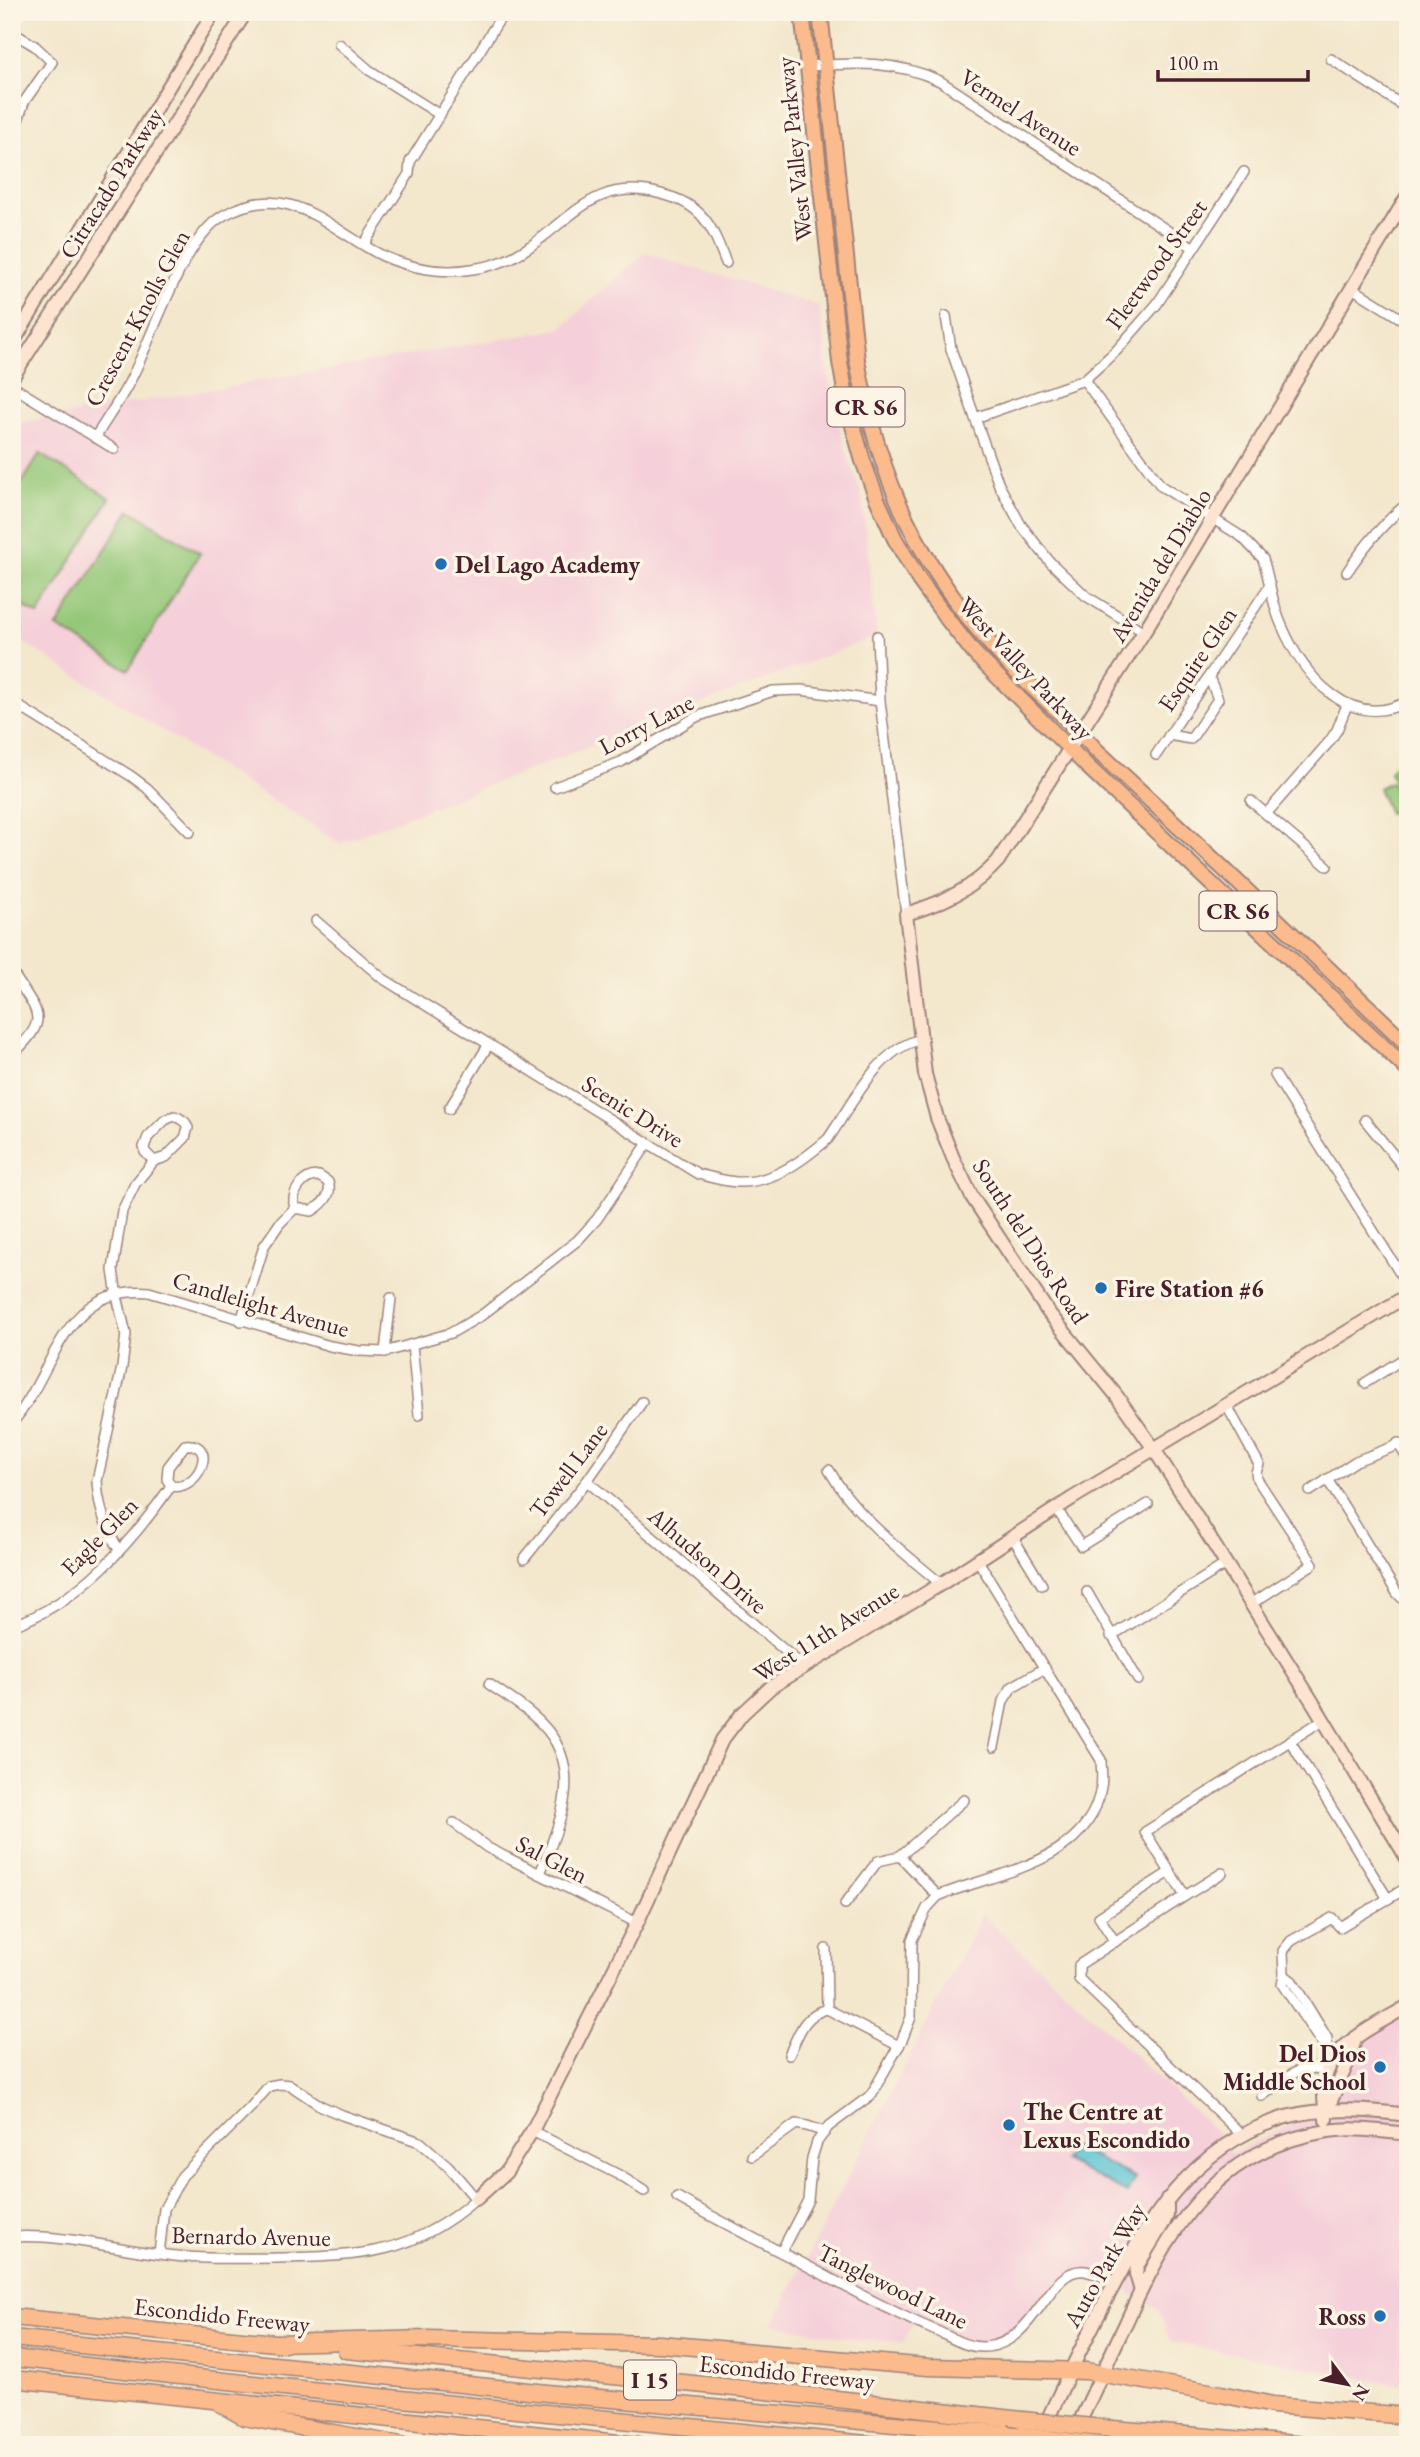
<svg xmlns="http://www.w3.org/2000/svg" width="1420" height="2457" viewBox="0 0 1420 2457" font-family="'EB Garamond',serif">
	<rect width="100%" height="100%" fill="#fcf5e5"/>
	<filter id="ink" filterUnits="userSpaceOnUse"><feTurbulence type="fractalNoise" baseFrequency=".0143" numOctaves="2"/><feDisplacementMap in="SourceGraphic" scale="14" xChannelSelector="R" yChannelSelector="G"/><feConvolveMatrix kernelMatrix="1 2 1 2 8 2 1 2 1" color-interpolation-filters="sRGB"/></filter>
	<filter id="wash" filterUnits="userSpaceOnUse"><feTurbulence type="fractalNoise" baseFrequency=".00686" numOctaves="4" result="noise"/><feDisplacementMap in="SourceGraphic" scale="28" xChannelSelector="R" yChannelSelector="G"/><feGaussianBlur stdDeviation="1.57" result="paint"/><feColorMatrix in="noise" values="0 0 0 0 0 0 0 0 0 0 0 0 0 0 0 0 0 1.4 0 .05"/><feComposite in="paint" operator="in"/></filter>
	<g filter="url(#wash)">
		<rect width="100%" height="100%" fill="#f3e7cc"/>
		<g fill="#f5cfd9">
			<polygon points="645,253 819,306 830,387 847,456 861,492 877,636 339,843 12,635 12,424 560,329"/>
			<polygon points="982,1914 1220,2135 1231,2154 1288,2126 1318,2117 1335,2055 1408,2006 1408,2386 1170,2342 1159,2310 1100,2275 1072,2273 1016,2337 982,2347 914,2322 903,2342 861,2340 773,2324"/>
		</g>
		<g fill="#94c778" stroke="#6f7352" stroke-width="2">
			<polygon points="40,454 110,498 38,615 12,599 12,499"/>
			<polygon points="130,510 200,553 128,670 57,627"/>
			<polygon points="1408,759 1408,812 1390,772 1393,766"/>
			<polygon points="1391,782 1402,808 1389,813 1378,788"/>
		</g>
		<polygon fill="#5ac4d6" stroke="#527280" stroke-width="2" points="1071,2146 1135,2178 1127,2193 1064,2161"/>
	</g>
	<g filter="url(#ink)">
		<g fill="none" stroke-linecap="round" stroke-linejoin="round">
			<g stroke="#9e837c" stroke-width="12">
				<g id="street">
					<polyline points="12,32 35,46 52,62 24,102 12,138"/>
					<polyline points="339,44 369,70 440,115"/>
					<polyline points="1331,59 1408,109"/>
					<path d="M808,66c49,-3 87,-6 132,15l254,167"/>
					<polyline points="364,244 409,174 410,162 504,12"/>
					<polyline points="1352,288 1408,323"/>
					<polyline points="946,316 951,349 975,418 999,485 1021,525 1050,562 1086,596 1144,632"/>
					<path d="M1084,380l77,106 81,51 21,22c7,22 9,46 19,67 21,49 68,107 126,75"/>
					<polyline points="12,386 114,449"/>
					<polyline points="975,418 1084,380 1117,350 1157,304 1244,172"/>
					<path d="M95,438c12,-20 26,-39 36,-59 23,-44 51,-140 93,-164 66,-37 105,15 159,41 27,12 59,18 89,13 18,-2 38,-9 54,-20 47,-31 70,-72 135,-55 42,10 51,32 65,69"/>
					<path d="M1347,572c18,-27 36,-49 61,-69"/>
					<polyline points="877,636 880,701 906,914"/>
					<polyline points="12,702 131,776 147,788 190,832"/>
					<polyline points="1399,706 1408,721"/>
					<polyline points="1169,735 1191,739 1218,699 1209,677"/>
					<polyline points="1156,755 1270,585"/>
					<polyline points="555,787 621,762 696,717 773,691 801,690 880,701"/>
					<polyline points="1251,801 1327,866"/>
					<polyline points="1266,814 1329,742 1337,730 1347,705"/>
					<path d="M316,921l66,57 316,196c12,3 25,7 38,8 36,2 66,-21 92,-43 23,-33 50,-90 91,-99"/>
					<path d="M12,972c26,42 40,45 0,83"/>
					<polyline points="1275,1075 1408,1286"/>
					<polyline points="449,1109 489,1044"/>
					<polyline points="1365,1120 1408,1173"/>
					<path d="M319,1176l9,6c5,13 -5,22 -16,29l-17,-3c-5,-15 8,-33 24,-32z"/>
					<polyline points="241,1321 264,1246 280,1223 295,1208"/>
					<polyline points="412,1345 419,1415"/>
					<polyline points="385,1352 391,1298"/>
					<polyline points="1365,1383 1408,1356"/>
					<polyline points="1227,1406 1259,1464 1256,1472 1257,1479 1313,1564 1251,1604"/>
					<path d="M12,1423c44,-51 49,-138 137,-131l181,54 29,5 26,1 66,-19 31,-18 96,-75 19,-21 51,-76"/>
					<polyline points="1398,1443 1408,1460"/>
					<path d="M185,1445c35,-3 13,47 -14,41l-4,-7 1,-12z"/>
					<path d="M829,1470c27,47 71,79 112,114"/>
					<polyline points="1327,1479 1397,1593 1402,1598 1408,1599"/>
					<polyline points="587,1481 804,1667"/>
					<polyline points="1310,1491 1356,1461 1408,1441"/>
					<polyline points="1056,1508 1081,1546 1148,1504"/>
					<polyline points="1012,1536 1042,1585"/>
					<path d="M119,1550c-13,-21 -21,-43 -22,-69l25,-114 4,-33 -9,-38 -4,-26 9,-59 13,-27 19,-23 12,-4 19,-19 3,-10 -3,-6 -6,-4 -5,-2 -9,4 -17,17 -4,10 1,5 9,9"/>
					<polyline points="524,1559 587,1481 642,1402"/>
					<polyline points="1087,1592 1138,1680"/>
					<path d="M12,1626c68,-24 119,-83 159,-140"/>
					<polyline points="1111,1636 1226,1564"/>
					<path d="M489,1684c20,14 44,28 59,47 36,45 9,97 -8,143"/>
					<polyline points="1290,1741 1388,1899"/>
					<polyline points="994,1747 1003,1701 1012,1687 1045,1668"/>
					<polyline points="454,1823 488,1848 637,1923"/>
					<polyline points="938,1896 900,1856 964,1800"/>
					<polyline points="1185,1896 1222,1873"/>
					<polyline points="845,1904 878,1861 900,1856"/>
					<polyline points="1115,1942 1099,1917 1170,1872"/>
					<polyline points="826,1949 827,2009 899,2046"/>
					<polyline points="1284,1975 1292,1981 1327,2038 1327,2045"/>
					<path d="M789,2055c10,-21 14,-40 38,-46"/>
					<polyline points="1335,2055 1327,2045 1320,2041 1282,1984 1284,1975 1283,1951 1291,1941 1332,1918 1340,1927 1408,1887"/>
					<path d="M1262,2096c26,-19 34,-32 67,-26"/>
					<polyline points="532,2131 619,2175 644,2191"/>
					<polyline points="1242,2135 1079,1979 1079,1965 1185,1896 1145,1832 1323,1720"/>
					<polyline points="752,2156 796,2124 807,2126 825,2132"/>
					<path d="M677,2197c40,23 82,44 123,65 44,24 88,48 134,68 15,6 32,18 50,17 53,-2 63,-81 101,-76 11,2 21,7 30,11"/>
					<path d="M12,2237c49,-3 100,11 148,17 39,6 78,4 117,4 83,-2 134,-2 199,-59l-28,-33 -28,-24 -78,-27 -21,-9 -31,-21 -10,-1 -11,2 -18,21 -69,69 -18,33 -5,45"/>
					<path d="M781,2252l27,-52 4,-42 5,-16 11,-15 43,-32 31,-55 9,-23 1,-77 15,-32 11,-12c59,-24 151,-33 163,-109 2,-9 0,-19 0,-27l-124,-201"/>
				</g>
			</g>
			<g stroke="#9e837c" stroke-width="16">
				<g id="secondary">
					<path d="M1408,195l-264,437 -146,229c-25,28 -56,42 -92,53l19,160 12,44 16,40 19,39 76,115 68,83 38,54 161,257 93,154"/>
					<polyline points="12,344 214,12"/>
					<polyline points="12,378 246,12"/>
					<polyline points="1326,2112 1350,2057 1355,2039"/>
					<path d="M1326,2120c0,-10 -3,-22 -2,-33 2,-42 53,-62 84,-81"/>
					<polyline points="476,2199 506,2172 532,2131 637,1923 722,1740 742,1714 771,1687 941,1584 1071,1499 1408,1295"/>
					<polyline points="1141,2291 1136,2274 1137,2266 1164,2222 1167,2215 1167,2199"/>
					<path d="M1075,2432c17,-36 33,-72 50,-107 43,-95 90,-177 203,-194 26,-4 54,0 80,3"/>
					<path d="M1036,2445c21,-47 43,-93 67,-139 42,-82 88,-161 183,-189 36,-10 85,-7 122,-2"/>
				</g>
			</g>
			<g stroke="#9e837c" stroke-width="18">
				<g id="primary">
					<polyline points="802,12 840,362 848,408 863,461 877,499 895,539 919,580 948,620 974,653 1087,766 1408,1070"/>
					<path d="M820,12l37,348c22,120 62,208 146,298 29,32 64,58 92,91l130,121 183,175"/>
				</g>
			</g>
			<g stroke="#9e837c" stroke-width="19">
				<g id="highway">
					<polyline points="12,2317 285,2344"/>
					<polyline points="12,2338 567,2395 1007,2434"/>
					<polyline points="277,2343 428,2339 660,2344 928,2367 1086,2371 1221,2394 1273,2405 1408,2416"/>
					<polyline points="346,2350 766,2391 1022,2420"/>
					<polyline points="12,2358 339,2393 878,2445"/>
					<polyline points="12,2379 638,2445"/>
					<polyline points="221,2404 244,2417 401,2445"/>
					<polyline points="1113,2429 1306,2445"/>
				</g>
			</g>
			<use href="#street" stroke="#fff" stroke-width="9"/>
			<use href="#secondary" stroke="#fde4d1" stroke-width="12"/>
			<use href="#primary" stroke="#fbbb8d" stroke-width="14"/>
			<use href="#highway" stroke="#fbbb8d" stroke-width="16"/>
			<g stroke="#9e837c" stroke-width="19" stroke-linecap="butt">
				<g id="highway-bridge">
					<polyline points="1022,2420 1113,2429"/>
					<polyline points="1007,2434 1099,2445"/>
				</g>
			</g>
			<use href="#highway-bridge" stroke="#fbbb8d" stroke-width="16"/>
		</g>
	</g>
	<g fill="#1f6fb2" stroke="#fcf5e5" stroke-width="2.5">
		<circle cx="441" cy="564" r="7"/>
		<circle cx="1101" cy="1288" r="7"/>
		<circle cx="1380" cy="2067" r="7"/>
		<circle cx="1009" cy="2125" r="7"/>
		<circle cx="1380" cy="2316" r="7"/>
	</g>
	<g text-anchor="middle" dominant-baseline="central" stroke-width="7" stroke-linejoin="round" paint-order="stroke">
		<g fill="#fcf5e5" stroke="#7f5f63" stroke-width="2">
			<rect x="827.5" y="387.5" width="77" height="39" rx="5"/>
			<rect x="1199.5" y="891.5" width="77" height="39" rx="5"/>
			<rect x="624" y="2360.5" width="52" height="39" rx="5"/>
		</g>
		<g font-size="23" font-weight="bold" fill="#4a1f2b">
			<text x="866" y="407">CR S6</text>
			<text x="1238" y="911">CR S6</text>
			<text x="650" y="2380">I 15</text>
		</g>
		<g font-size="24" fill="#4a1f2b" stroke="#fcf5e5">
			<text transform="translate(1021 112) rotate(33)">Vermel Avenue</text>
			<text transform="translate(794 149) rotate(-96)">West Valley Parkway</text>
			<text transform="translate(111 183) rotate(-58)">Citracado Parkway</text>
			<text transform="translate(1156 264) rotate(-54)">Fleetwood Street</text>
			<text transform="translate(137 318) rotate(-62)">Crescent Knolls Glen</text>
			<text transform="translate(1160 565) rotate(-59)">Avenida del Diablo</text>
			<text transform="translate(1197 659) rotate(-56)">Esquire Glen</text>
			<text transform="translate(1026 668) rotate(47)">West Valley Parkway</text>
			<text transform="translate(646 724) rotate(-28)">Lorry Lane</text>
			<text transform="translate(633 1111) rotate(32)">Scenic Drive</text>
			<text transform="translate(1031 1241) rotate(57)">South del Dios Road</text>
			<text transform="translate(261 1304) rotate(16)">Candlelight Avenue</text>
			<text transform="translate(568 1470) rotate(-53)">Towell Lane</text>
			<text transform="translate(99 1536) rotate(-46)">Eagle Glen</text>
			<text transform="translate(708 1560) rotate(41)">Alhudson Drive</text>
			<text transform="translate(826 1632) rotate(-32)">West 11th Avenue</text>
			<text transform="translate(552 1859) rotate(27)">Sal Glen</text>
			<text transform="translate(251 2236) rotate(1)">Bernardo Avenue</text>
			<text transform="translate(1104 2265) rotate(-60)">Auto Park Way</text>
			<text transform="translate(893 2286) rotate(26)">Tanglewood Lane</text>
			<text transform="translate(222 2315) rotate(6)">Escondido Freeway</text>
			<text transform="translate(787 2372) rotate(6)">Escondido Freeway</text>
		</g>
		<g font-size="24" font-weight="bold" fill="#4a1f2b" stroke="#fcf5e5" text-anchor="start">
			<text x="455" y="564">Del Lago Academy</text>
			<text x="1115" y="1288">Fire Station #6</text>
			<text x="1366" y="2053" text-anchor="end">Del Dios<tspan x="1366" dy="28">Middle School</tspan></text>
			<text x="1023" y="2111">The Centre at<tspan x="1023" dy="28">Lexus Escondido</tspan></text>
			<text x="1366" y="2316" text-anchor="end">Ross</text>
		</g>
	</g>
	<rect width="1420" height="2457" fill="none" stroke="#fcf5e5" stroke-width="42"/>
	<g transform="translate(1347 2384) rotate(122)" stroke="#fcf5e5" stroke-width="5" paint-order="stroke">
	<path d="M0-5L12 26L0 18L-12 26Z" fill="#4a1f2b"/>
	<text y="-10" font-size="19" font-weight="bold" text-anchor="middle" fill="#4a1f2b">N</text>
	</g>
	<path d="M1158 70v10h150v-10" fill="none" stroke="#4a1f2b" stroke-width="3.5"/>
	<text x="1168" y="70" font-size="21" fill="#4a1f2b" stroke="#fcf5e5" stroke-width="5" paint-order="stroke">100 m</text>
</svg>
